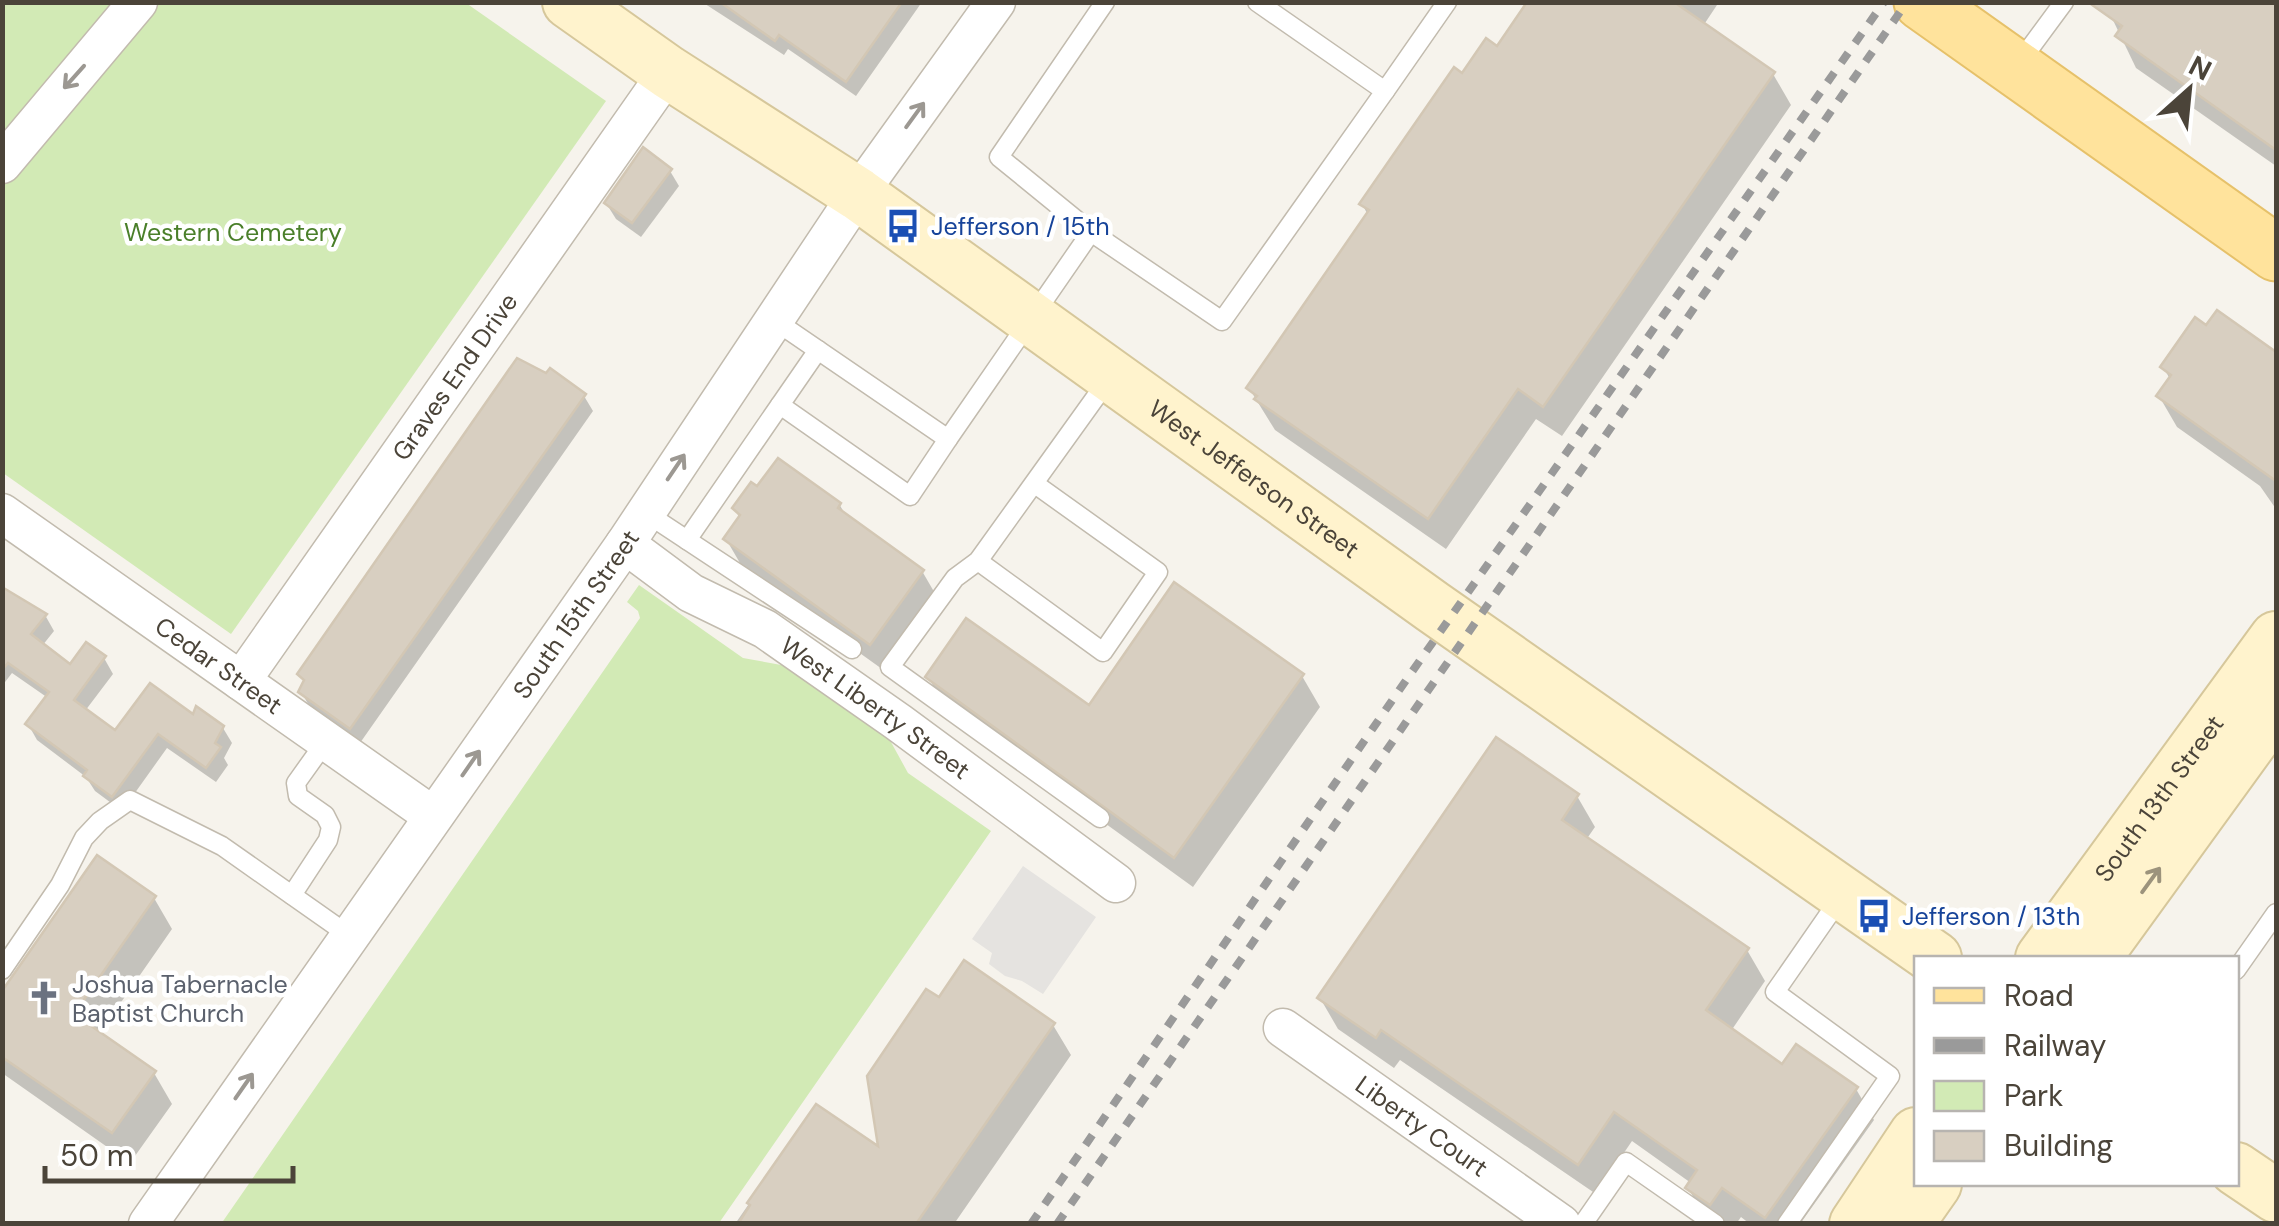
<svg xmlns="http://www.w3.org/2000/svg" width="2279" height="1226" viewBox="0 0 2279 1226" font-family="'DM Sans',sans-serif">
	<rect width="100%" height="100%" fill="#f6f3ec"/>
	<g fill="#d2eab5">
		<polygon points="3,3 466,3 606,101 231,634 3,473"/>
		<polygon points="639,585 743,658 792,667 886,733 908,773 991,831 719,1223 221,1224 640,618 638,611 627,602"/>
	</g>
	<polygon fill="#e5e3e0" points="1023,866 1096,917 1043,994 1022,981 1005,976 989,964 992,953 972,939"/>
	<g fill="#0003">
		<polygon points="702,2 922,2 856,96 788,49 784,55"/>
		<polygon points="1530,2 1719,2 1703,26 1773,74 1791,105 1562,436 1536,419 1446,549 1275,430 1249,388 1368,215 1362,204 1462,77 1497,49"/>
		<polygon points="2267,2 2276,9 2276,166 2136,68 2111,16"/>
		<polygon points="670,171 679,186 641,237 616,219 606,203"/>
		<polygon points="2217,313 2276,355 2276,509 2260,486 2177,427 2159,396 2170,379 2163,367 2207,328"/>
		<polygon points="584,396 593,411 360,743 310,707 301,692 305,683 300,675"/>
		<polygon points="839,504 847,517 922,571 940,602 889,674 744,570 726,539 740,519 735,509"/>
		<polygon points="2,587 45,615 54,631 42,646 71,667 104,658 113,674 85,711 116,734 194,717 223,728 232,743 224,758 228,765 216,782 167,748 122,811 95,791 86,777 37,740 28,724 48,698 12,673 2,686"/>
		<polygon points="1302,676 1320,707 1193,887 946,708 928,677 1090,708"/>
		<polygon points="1577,796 1595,827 1586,840 1747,950 1765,981 1731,1031 1783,1068 1856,1089 1874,1120 1800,1224 1750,1224 1741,1217 1736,1224 1712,1224 1706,1219 1688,1188 1691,1183 1632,1141 1596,1194 1400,1060 1394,1068 1338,1029 1320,998"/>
		<polygon points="154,898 172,929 99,1034 154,1073 172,1104 130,1163 2,1073 2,995"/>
		<polygon points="940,1001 1053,1025 1071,1055 954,1224 735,1224 816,1107 881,1151"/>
	</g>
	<g fill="#d8cfc1" stroke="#d3c7b4" stroke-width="2.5">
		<polygon points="720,2 902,2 846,82 779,35 775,41"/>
		<polygon points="1527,2 1674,2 1775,72 1543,407 1518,389 1428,519 1254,399 1257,396 1246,388 1369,210 1359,204 1454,67 1462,73 1486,38 1497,46"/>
		<polygon points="2088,2 2276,2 2276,150 2115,36 2122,26"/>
		<polygon points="643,147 672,169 632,223 604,203"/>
		<polygon points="2217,310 2276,352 2276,481 2156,396 2171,375 2160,367 2195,317 2206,325"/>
		<polygon points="517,358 546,373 550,368 586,394 350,729 298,692 304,680 297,674"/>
		<polygon points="778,458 841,503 838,508 924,570 870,645 723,539 740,515 732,508 751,482 757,486"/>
		<polygon points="1174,582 1304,674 1174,858 925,677 966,618 1089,705"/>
		<polygon points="2,587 47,614 31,634 70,664 86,642 106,656 74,700 115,730 150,683 193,714 196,706 224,726 215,743 221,747 206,768 158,734 112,797 83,776 87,770 25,724 49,692 8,663 2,670"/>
		<polygon points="1496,737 1579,794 1562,820 1749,948 1706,1010 1782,1064 1796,1044 1858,1087 1765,1218 1722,1188 1710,1205 1685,1188 1697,1170 1614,1112 1578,1165 1381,1030 1376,1038 1317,998"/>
		<polygon points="97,855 156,896 74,1014 156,1071 112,1133 2,1057 2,991"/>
		<polygon points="964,960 1055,1023 916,1224 738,1224 750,1205 747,1203 816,1104 878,1146 867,1076 926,989 939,997"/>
	</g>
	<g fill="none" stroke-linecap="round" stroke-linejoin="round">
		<g stroke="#c2bbae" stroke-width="21">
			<g id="lane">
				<polyline points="2019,63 2064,2"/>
				<polyline points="1385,91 1447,2"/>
				<polyline points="1091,232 1222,321 1385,91 1257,2"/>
				<polyline points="774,320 948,439 1091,232 999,157 1105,2"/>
				<polyline points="818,350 780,405 910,496 948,439"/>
				<polyline points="646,513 852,649"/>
				<polyline points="687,540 780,405"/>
				<polyline points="978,561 1103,652 1158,572 1035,484"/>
				<polyline points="1100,818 890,667 955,578 978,561 1108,380"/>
				<polyline points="292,895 328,840 331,827 325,815 298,796 296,783 326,741"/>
				<polyline points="2,970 60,885 84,838 100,821 130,800 222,846 350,936"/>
				<polyline points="2236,970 2276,913"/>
				<polyline points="1583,1224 1626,1162 1715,1224"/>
				<polyline points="1787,1224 1890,1076 1775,992 1841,897"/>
			</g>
		</g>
		<g stroke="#c2bbae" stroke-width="41">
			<g id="street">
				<polyline points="2,164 138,2"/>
				<path id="s1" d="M2,513l431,303"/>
				<path id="s2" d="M625,544l66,49 74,36 133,93 218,161"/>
				<path id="s3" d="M241,681l427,-609"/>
				<path id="s4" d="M1283,1028l278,196"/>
				<path id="s5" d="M148,1224l477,-680 233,-350 138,-192"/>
			</g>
		</g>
		<g stroke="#d6c79b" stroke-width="56">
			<g id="secondary">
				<path id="s6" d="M569,2l99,70 190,122 575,413 502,351"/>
				<path id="s7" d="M2042,958l234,-320"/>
				<polyline points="2094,958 2276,707"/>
				<polyline points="2236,1169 2276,1196"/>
				<polyline points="1856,1224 1916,1134"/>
				<polyline points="1907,1224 1935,1184"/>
			</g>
		</g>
		<g stroke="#e6c16a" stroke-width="59">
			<polyline id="primary" points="1922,2 2276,253"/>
		</g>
		<use href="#lane" stroke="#fff" stroke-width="18"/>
		<use href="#street" stroke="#fff" stroke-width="38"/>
		<use href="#secondary" stroke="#fff3cd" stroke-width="52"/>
		<use href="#primary" stroke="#ffe39c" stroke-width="55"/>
		<g stroke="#9a9a9a" stroke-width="8" stroke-dasharray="12 12" stroke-linecap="butt">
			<polyline points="1031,1224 1409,676 1884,2"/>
			<polyline points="1057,1224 1907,2"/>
		</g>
	</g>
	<defs><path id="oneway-shaft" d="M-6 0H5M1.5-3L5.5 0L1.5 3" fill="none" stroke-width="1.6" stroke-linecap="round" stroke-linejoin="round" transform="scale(2.5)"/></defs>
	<g stroke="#9c9892">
		<use href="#oneway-shaft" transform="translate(74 77) rotate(132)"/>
		<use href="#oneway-shaft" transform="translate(915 115) rotate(-54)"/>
		<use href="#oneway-shaft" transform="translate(676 467) rotate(-56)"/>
		<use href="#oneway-shaft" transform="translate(471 763) rotate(-55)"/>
		<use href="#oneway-shaft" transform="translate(244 1086) rotate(-55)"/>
	</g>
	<use stroke="#9c937c" href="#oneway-shaft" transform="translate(2151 880) rotate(-54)"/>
	<defs>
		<g id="bus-bare" transform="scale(2.7)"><path d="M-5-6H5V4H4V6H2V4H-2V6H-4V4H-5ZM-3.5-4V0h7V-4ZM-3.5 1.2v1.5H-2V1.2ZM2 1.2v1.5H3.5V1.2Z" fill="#1a4fb4" stroke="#fff" stroke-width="2.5" paint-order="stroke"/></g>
		<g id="church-bare" transform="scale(2.7)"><path d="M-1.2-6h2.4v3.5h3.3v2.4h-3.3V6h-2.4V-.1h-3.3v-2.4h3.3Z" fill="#6b7280" stroke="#fff" stroke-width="2.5" paint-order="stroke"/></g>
	</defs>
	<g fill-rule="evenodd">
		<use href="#bus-bare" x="903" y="226"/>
		<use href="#bus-bare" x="1874" y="916"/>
		<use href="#church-bare" x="44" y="998"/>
	</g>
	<g text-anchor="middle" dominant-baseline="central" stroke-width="9" stroke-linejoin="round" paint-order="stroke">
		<g font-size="25" fill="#164399" stroke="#fff" text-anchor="start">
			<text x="931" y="226">Jefferson / 15th</text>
			<text x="1902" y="916">Jefferson / 13th</text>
		</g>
		<g font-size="25" fill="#4a7f2a" stroke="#fff">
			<text x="233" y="232">Western Cemetery</text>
		</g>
		<g font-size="25" fill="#4b4439" stroke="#fff">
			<text stroke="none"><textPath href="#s3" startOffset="372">Graves End Drive</textPath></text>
			<text stroke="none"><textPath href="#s6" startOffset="835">West Jefferson Street</textPath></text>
			<text stroke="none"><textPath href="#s5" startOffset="745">South 15th Street</textPath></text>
			<text stroke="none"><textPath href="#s1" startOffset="265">Cedar Street</textPath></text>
			<text stroke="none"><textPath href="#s2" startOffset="300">West Liberty Street</textPath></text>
			<text stroke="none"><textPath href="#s7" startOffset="198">South 13th Street</textPath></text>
			<text stroke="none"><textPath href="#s4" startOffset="170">Liberty Court</textPath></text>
		</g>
		<g font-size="25" fill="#5b616d" stroke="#fff" text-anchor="start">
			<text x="72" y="984">Joshua Tabernacle<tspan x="72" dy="29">Baptist Church</tspan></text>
		</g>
	</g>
	<rect width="2279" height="1226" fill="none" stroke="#4b4439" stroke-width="10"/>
	<rect x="1914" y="956" width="325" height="230" fill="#ffffff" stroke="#b7b4b0" stroke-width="2.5"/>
	<rect x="1934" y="988" width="50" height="15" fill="#ffe39c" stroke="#b7b4b0" stroke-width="2.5"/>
	<text x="2004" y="1006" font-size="30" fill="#4b4439">Road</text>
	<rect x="1934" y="1038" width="50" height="15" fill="#9a9a9a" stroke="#b7b4b0" stroke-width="2.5"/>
	<text x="2004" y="1056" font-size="30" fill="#4b4439">Railway</text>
	<rect x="1934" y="1081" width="50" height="30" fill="#d2eab5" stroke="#b7b4b0" stroke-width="2.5"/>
	<text x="2004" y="1106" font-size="30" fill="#4b4439">Park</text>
	<rect x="1934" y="1131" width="50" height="30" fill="#d8cfc1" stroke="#b7b4b0" stroke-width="2.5"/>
	<text x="2004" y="1156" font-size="30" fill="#4b4439">Building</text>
	<g transform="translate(2189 90) rotate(27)" stroke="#ffffff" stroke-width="8" paint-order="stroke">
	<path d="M0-8L18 38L0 25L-18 38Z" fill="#4b4439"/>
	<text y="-15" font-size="28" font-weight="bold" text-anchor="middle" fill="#4b4439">N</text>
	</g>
	<path d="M45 1166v15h248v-15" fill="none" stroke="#4b4439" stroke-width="5"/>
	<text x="60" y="1166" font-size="30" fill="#4b4439" stroke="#ffffff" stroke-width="8" paint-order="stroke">50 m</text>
</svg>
